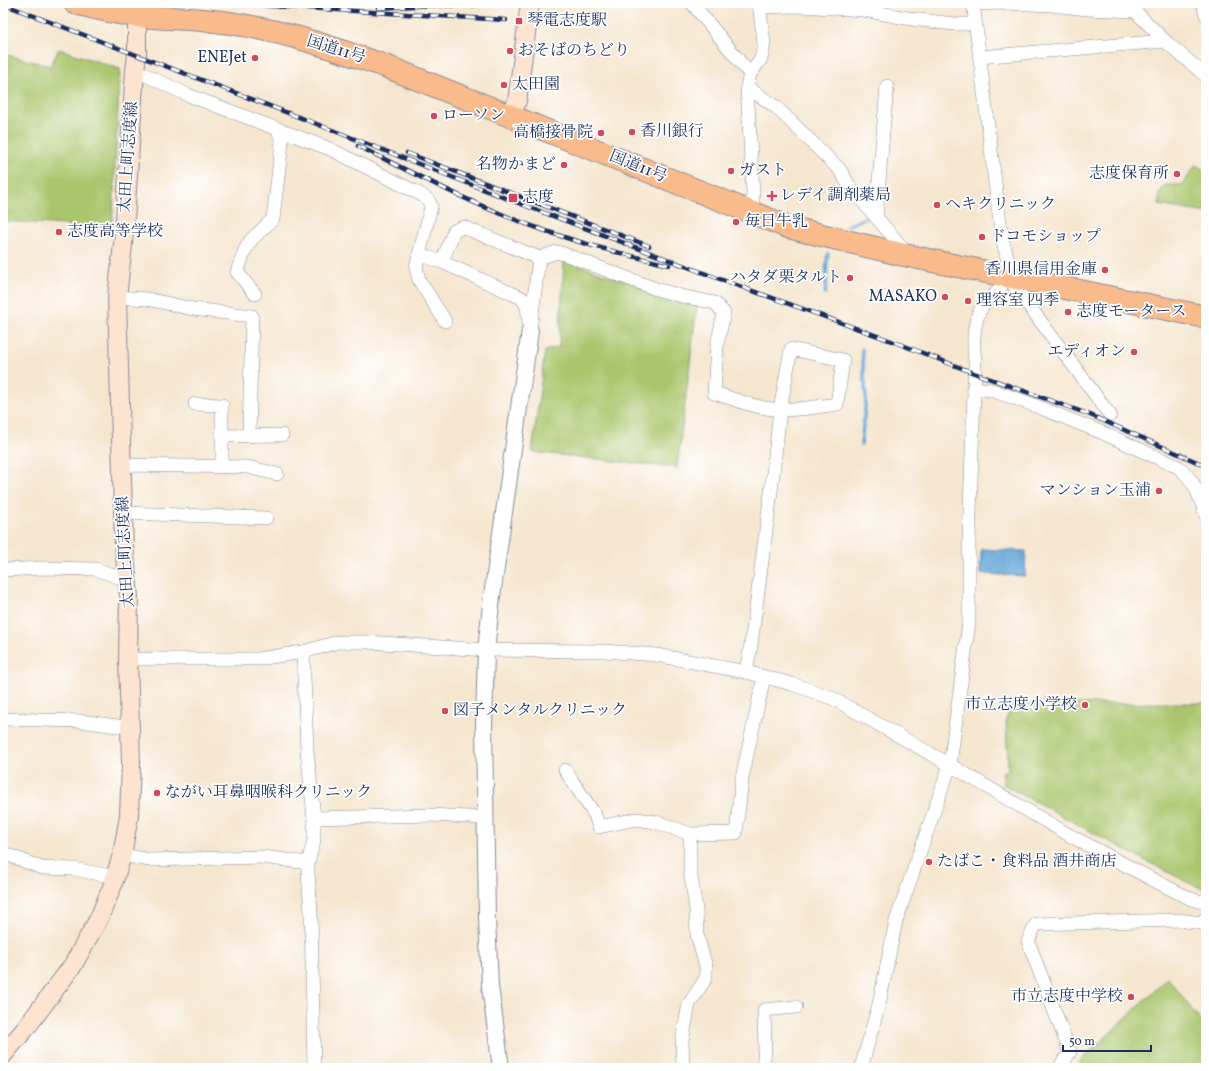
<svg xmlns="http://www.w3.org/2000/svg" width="1209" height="1071" viewBox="0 0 1209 1071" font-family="Vollkorn,'Noto Serif JP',serif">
	<rect width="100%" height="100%" fill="#fff"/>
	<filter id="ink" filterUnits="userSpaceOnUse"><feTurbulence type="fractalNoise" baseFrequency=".025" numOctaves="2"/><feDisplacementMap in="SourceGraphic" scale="8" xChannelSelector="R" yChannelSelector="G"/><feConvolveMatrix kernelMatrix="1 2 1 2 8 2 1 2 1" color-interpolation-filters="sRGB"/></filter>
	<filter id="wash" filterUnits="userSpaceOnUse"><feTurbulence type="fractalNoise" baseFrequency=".012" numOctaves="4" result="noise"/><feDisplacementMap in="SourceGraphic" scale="16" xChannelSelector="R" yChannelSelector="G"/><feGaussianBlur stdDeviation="0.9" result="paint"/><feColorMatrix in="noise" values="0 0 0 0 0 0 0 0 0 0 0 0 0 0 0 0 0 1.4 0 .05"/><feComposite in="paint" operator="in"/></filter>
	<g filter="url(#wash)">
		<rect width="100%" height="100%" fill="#f5e6cf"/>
		<g fill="#aac66d" stroke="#627a66">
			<polygon points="59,49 120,69 112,228 3,221 3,54 50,66"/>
			<polygon points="1196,165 1206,171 1206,213 1159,205 1159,194 1165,185 1182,185"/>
			<polygon points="564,260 697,306 677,468 532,452 545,351 559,347"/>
			<polygon points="1206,703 1206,890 1191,884 1135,855 1004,785 1002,772 1008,770 1006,720 1012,704"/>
			<polygon points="1168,978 1206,1028 1206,1068 1079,1068 1079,1062"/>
		</g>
		<polygon fill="#62a5d6" stroke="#3e6a9a" points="981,549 1026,551 1025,576 980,574"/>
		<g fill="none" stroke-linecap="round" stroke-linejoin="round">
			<g stroke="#62a5d6" stroke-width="3.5">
				<polyline points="847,226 872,215"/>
				<path d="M825,293c3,-13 0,-26 3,-39"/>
				<polyline points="861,444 866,398 862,349"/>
			</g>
		</g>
	</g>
	<g filter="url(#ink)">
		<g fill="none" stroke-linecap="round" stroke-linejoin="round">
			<g stroke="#888a96" stroke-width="14">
				<g id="minor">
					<polyline points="692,3 750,74"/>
					<polyline points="1203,3 1206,15"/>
					<polyline points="973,4 1005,3 1052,5 1087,9 1135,11 1134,4 1138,3"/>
					<polyline points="759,7 801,6 863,10 912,19 954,24 975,24"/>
					<polyline points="1135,11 1165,41 1206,76"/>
					<polyline points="980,57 1165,41"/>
					<polyline points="135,70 188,95 330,149 420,194 429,201 431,207 416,267 419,280 445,321"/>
					<polyline points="747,87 776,107 840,170 850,187 901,246 904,255"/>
					<polyline points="752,213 753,192 747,87 750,74 761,59 764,43 759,3"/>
					<polyline points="876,217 887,86"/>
					<polyline points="419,254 442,262 522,298 527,306 530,331 539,258 463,227 454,231 442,262"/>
					<path d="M539,258l18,-6 7,2 92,35 25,7 34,7 9,10 -7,32 -3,48c14,4 28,10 42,13 26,7 55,2 81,-2l6,-44 -52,-11 -11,61 -9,82 -20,153 -5,27"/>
					<polyline points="1007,276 1110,415"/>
					<polyline points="255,294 237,272 245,250 251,240 273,219 282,142 278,129"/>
					<polyline points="117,297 147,299 193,309 252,316 249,436"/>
					<path d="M973,388l18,2 40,14 72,29 75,34c16,12 22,30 28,49"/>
					<polyline points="195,404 222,405 222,467"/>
					<polyline points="222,436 282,435"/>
					<polyline points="122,465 247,467 277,474"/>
					<polyline points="123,513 266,518"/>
					<polyline points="3,570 43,568 95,569 127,580"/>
					<polyline points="303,652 307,750 314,818 314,840 308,863 308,873 311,912 314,1068"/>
					<polyline points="128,659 258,659 303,652 338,642 367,642 486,650 604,651 656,655 746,672 792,684 832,698 950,765 1069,835 1161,884 1191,899 1206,903"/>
					<polyline points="3,719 80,721 117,726 130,726"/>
					<polyline points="565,770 595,815 599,827 636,819 656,822 690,834 736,833 742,778 764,677"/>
					<polyline points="314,818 430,815 486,818"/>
					<polyline points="3,853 42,868 74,869 115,877"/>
					<polyline points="122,855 150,860 263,857 308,863"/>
					<polyline points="683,1068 682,1041 689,1004 706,978 706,967 697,935 696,910 690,870 690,834"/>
					<polyline points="763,1068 765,1048 764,1010 796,1007"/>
					<path d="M861,1068l18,-64 17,-83 54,-156 19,-143v-81l6,-179c-2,-18 -3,-44 10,-59 3,-3 7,-5 10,-8 3,-4 10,-15 12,-19 4,-11 -2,-26 -5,-37l-29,-236"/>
					<polyline points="1059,1068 1070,1052 1028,941 1036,924 1178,920 1201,923 1206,918"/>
				</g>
			</g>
			<g stroke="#888a96" stroke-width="18">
				<polyline id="tertiary" points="501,1068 490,986 487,918 484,725 486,650 492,596 530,331"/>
			</g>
			<g stroke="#888a96" stroke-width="20">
				<g id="secondary">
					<polyline points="511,116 517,101 530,3"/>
					<polyline points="3,1055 26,1028 73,965 99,918 112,887 122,855 129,816 131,763 128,659 129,597 124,546 117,297 124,235 135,70 137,55 137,16"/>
				</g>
			</g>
			<g stroke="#888a96" stroke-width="24">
				<path id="trunk" d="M75,3c21,5 42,11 63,13 33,3 65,2 98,8 51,8 100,25 149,42l403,161 116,28 302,62"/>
			</g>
			<use href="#minor" stroke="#fff" stroke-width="13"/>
			<use href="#tertiary" stroke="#fff" stroke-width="16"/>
			<use href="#secondary" stroke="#fde4d1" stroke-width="18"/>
			<use href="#trunk" stroke="#fabb8c" stroke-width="22"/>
			<g stroke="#1b2f5e" stroke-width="4.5">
				<g id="rail">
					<polyline points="251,3 271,6 506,20"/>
					<polyline points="3,4 309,121 513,201 717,278 897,343 974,373 1088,414 1206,466"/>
					<polyline points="378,8 433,5 473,6"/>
					<path d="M358,146c61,30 121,62 185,84 42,15 84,25 126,35"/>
					<polyline points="407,153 649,246"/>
				</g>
			</g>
			<use href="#rail" stroke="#fff" stroke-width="3" stroke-dasharray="9" stroke-linecap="butt"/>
		</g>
	</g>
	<g fill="#d1495b" stroke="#fff" stroke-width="1.5">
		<rect x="515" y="17" width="8" height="8" rx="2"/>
		<circle cx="510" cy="51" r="4"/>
		<circle cx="255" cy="58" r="4"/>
		<circle cx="504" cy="85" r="4"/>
		<circle cx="434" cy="116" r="4"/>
		<circle cx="632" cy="132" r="4"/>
		<circle cx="601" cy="133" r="4"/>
		<circle cx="564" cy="165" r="4"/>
		<circle cx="731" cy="171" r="4"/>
		<circle cx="1177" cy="174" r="4"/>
		<path d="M770 190h4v4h4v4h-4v4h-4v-4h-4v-4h4z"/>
		<rect x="508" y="193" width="10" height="10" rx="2"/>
		<circle cx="937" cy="205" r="4"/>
		<circle cx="736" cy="222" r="4"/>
		<circle cx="59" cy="232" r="4"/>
		<circle cx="982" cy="237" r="4"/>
		<circle cx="1105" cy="270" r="4"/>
		<circle cx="850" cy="278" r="4"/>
		<circle cx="945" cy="297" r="4"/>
		<circle cx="968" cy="301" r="4"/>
		<circle cx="1068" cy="312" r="4"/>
		<circle cx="1134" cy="352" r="4"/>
		<circle cx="1159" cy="491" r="4"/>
		<circle cx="1085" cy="705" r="4"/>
		<circle cx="445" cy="711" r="4"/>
		<circle cx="157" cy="793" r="4"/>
		<circle cx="929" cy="862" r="4"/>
		<circle cx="1131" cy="997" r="4"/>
	</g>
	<g text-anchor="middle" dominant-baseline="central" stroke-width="3.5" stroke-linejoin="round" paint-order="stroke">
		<g font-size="16" fill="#1b2f5e" stroke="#fff" text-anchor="start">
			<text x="527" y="21">琴電志度駅</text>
			<text x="518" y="51">おそばのちどり</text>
			<text x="247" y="58" text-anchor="end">ENEJet</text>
			<text x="512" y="85">太田園</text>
			<text x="442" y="116">ローソン</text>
			<text x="640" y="132">香川銀行</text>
			<text x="593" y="133" text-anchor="end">高橋接骨院</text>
			<text x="556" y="165" text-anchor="end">名物かまど</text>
			<text x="739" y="171">ガスト</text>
			<text x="1169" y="174" text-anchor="end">志度保育所</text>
			<text x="780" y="196">レデイ調剤薬局</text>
			<text x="522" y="198">志度</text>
			<text x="945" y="205">ヘキクリニック</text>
			<text x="744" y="222">毎日牛乳</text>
			<text x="67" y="232">志度高等学校</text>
			<text x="990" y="237">ドコモショップ</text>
			<text x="1097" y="270" text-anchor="end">香川県信用金庫</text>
			<text x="842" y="278" text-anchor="end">ハタダ栗タルト</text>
			<text x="937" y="297" text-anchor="end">MASAKO</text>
			<text x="976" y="301">理容室 四季</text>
			<text x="1076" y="312">志度モータース</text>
			<text x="1126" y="352" text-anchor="end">エディオン</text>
			<text x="1151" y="491" text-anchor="end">マンション玉浦</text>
			<text x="1077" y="705" text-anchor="end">市立志度小学校</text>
			<text x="453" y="711">図子メンタルクリニック</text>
			<text x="165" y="793">ながい耳鼻咽喉科クリニック</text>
			<text x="937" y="862">たばこ・食料品 酒井商店</text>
			<text x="1123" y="997" text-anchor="end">市立志度中学校</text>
		</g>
		<g font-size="16" fill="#1b2f5e" stroke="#fff">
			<text transform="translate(336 50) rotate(17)">国道11号</text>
			<text transform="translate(129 157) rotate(-86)">太田上町志度線</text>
			<text transform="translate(638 167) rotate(22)">国道11号</text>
			<text transform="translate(126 552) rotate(-93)">太田上町志度線</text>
		</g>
	</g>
	<rect width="1209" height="1071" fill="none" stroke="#fff" stroke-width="16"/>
	<path d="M1063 1045v6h88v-6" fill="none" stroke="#1b2f5e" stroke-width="2"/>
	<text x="1069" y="1045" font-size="12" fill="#1b2f5e" stroke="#ffffff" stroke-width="3" paint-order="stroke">50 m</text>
</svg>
